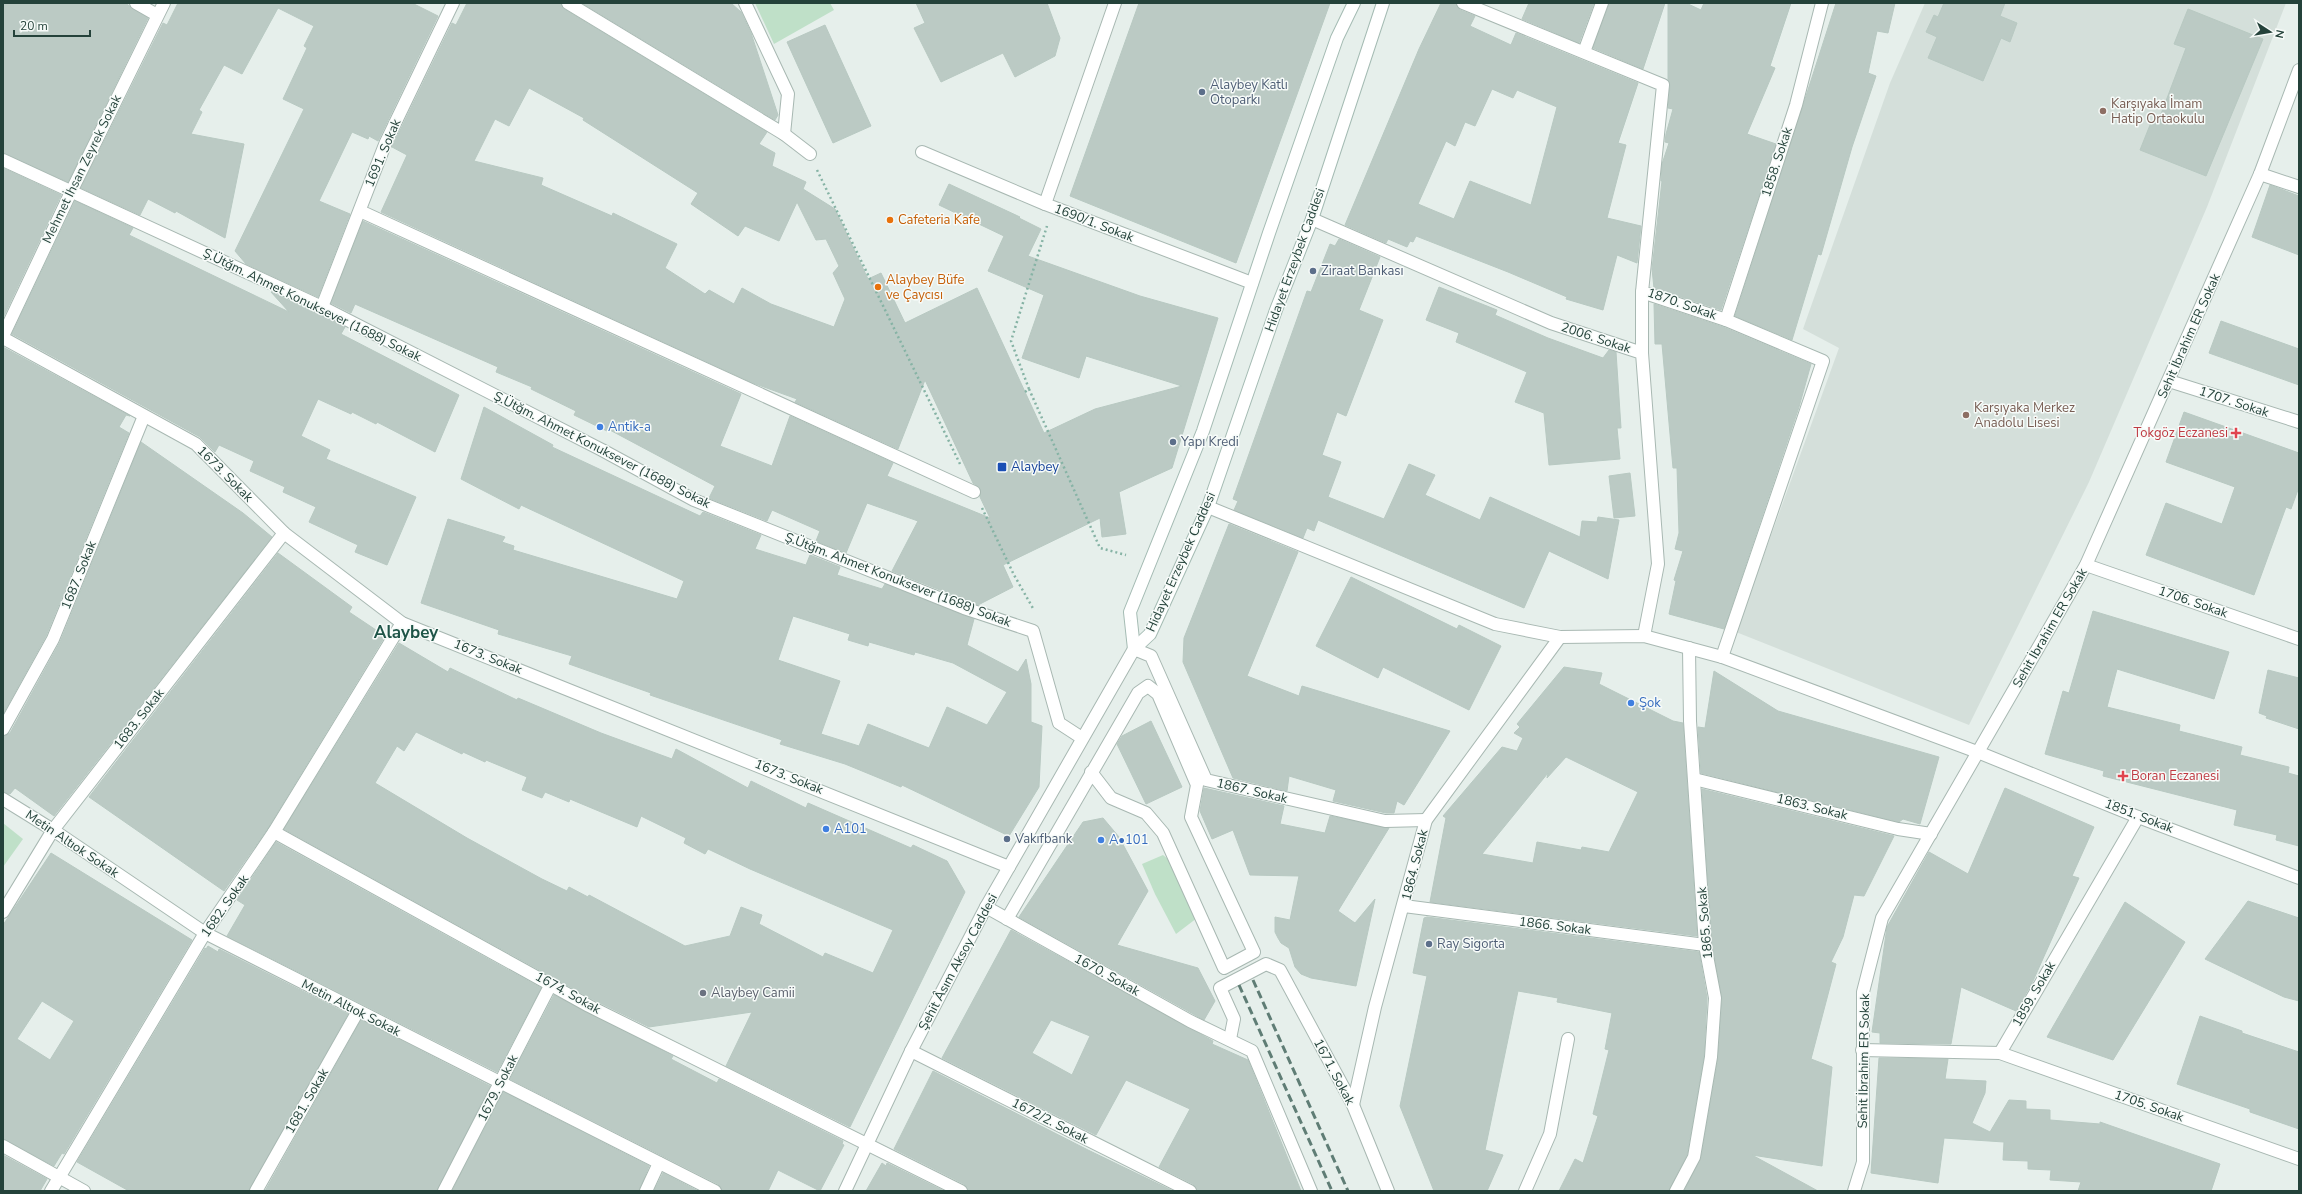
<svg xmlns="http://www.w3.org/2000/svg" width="2302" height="1194" viewBox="0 0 2302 1194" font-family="'Nunito Sans',sans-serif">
	<rect width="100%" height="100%" fill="#e6efeb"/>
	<polygon fill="#d4dfda" points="1925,3 2286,3 2207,207 2089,482 1969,725 1736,632 1839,348 1803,329 1890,83"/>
	<g fill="#bfe0c8">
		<polygon points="755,3 830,3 834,10 774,44"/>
		<polygon points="3,823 23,839 3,867"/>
		<polygon points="1163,855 1174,864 1197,918 1176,934 1155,894 1142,864"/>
	</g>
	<g fill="#bbcac4" stroke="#b8c9c2" fill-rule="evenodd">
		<polygon points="3,3 125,3 148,18 68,182 3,153"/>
		<polygon points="178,3 412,3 438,16 378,141 369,136 368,139 352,132 319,201 350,214 318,297 246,264 235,251 304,109 283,99 307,48 304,46 314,26 278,8 242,74 224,65 199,110 202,112 191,134 244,144 225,238 176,211 175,213 148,199 140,215 81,188 163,23 167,25"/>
		<path d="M467,3h94l3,6 203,123 -8,12 16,9 -3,13 34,16 -3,7 32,20 33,70 13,-6 24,50 72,-35 67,145 51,-24 87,-23 -96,-30 -7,22 -57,-20 22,-63 -56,-24 16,-35 -65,-31 10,-21 71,33 -1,1 22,11 -13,27 112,40 78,22 -46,150 -53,24 7,42 -24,3 -2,-19 -97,47 10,22 -35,18 -86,-34 26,-50 -51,-18 -21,50 -30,-12 4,-10 -48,-21 -5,11 -58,-23 6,-12 -107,-57 -1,2 -33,-16 2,-4 -45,-22 1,-2 -36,-15 2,-5 -143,-63 -4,9 -20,-10 32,-82 378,173 -21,52 52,20 18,-50 103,47 -6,13 103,42 -10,-21v-9l-7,-5 -48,-103 -27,69 -103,-47 2,-3 -44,-16 -372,-171 26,-57 -15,-8 1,-2 59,-122 4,2zM529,88l55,30 -1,2 115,73 -7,11 47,32 7,-10 34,15 18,-39 19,38 10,-1 13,27 -6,7 12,26 -11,28 -63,-23 -29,-16 -8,16 -25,-14 -4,4 -40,-26 12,-24 -64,-31 -1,3 -71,-31 2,-7 -69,-17 21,-42 14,7z"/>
		<polygon points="582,3 731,3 741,12 751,33 778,115 775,120"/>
		<polygon points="916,3 1047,3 1060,38 1055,56 1015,77 1003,53 941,82 914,28 925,23"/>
		<polygon points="1139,3 1330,3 1236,263 1070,196"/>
		<path d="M1441,3h15l4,7 15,6 -5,10 41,19 5,-12 122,50 -20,60 8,2 -19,73 34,8 -4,37 -20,-8 -14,55 -37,-11 1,-2 -59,-25 -92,-36 -3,6 -3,-1 -3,6 -19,-8 -2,4 -41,-18 74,-176zM1492,89l21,9 4,-8 40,17 -26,98 -61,-24 -16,38 -36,-15 28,-63 9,5 10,-24 10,4z"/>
		<polygon points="1529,3 1594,3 1579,43 1522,19"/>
		<polygon points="1609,3 1665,3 1643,69 1593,48"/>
		<polygon points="1668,3 1686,3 1701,10 1704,3 1791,3 1770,66 1775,68 1747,134 1776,144 1721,310 1654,288 1652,269 1662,181 1661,181 1662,164 1669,143 1665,142 1666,134 1673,109 1668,108 1670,86 1668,79"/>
		<polygon points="1836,3 1895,3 1888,33 1877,31 1868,73 1876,76 1852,147 1821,255 1818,254 1792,340 1735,316"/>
		<polygon points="1944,3 2005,3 2000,16 2017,23 2010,42 2001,38 1983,81 1928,58 1937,37 1926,32 1934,15 1938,17"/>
		<polygon points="2188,9 2263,39 2206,176 2140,150 2152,120 2158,122 2186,48 2174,44"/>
		<polygon points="825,25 871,126 833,143 787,42"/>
		<polygon points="3,168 61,195 3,318"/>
		<polygon points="2270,185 2299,196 2299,255 2252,237"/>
		<polygon points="75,201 133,228 129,235 289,312 271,292 319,314 345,327 341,334 459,395 435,452 377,422 376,424 352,412 351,414 318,399 301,436 330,450 326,459 416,497 387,565 355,552 358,545 309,522 316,507 283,492 285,487 250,471 254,461 219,445 215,452 200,437 12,334"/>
		<polygon points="1339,239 1380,257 1359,310 1383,320 1346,416 1337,412 1322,455 1341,462 1328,497 1384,519 1409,464 1435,475 1425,495 1480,520 1490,497 1580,537 1582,521 1597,522 1598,517 1619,520 1608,579 1549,551 1524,608 1318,520 1314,531 1307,528 1303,538 1234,510 1238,501 1233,499 1307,291 1311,292 1330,244 1335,246"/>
		<polygon points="1439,287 1497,310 1495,315 1548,338 1603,358 1609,350 1616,352 1621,428 1617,428 1620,459 1549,465 1544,413 1515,402 1527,372 1456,342 1459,333 1426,320"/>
		<polygon points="1654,304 1723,327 1811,364 1799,407 1724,629 1669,614 1676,581 1674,580 1683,551 1675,549 1679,533 1677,468 1673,468 1662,344 1655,344"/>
		<polygon points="2221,321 2299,349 2299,385 2209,353"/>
		<polygon points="3,347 130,416 126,415 119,427 129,433 46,636 3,714"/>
		<path d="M484,407l69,38 -1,2 148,69 3,-4 58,23 -6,14 51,16 4,-10 30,12 -3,8 45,14 3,-5 89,35 -7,26 51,27 8,-13 5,25v38l11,4 -3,61 -30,49 -107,-51 -1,2 -56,-23 -65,-20 2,-4 -132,-45 1,-2 -82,-29 3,-8 -74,-22 1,-4 -78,-27 27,-84 57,18 -3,5 12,4 -1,4 164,49 7,-18 -163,-76 -2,4 -58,-30zM793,616l57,18 -2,6 20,6 1,-4 45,13 1,-3 38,11 54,29 -20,33 -40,-18 -18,41 -61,-24 -9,22 -38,-12 19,-53 -62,-21z"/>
		<polygon points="2184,412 2299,453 2299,487 2291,509 2286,507 2254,595 2146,555 2166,503 2222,524 2235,487 2166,462"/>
		<polygon points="141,442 243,513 272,537 54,816 15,788 10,794 3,792 3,736 10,733 60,642"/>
		<polygon points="1630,473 1635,516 1614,518 1609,476"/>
		<polygon points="1229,524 1298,552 1247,676 1299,696 1302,686 1450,731 1404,805 1397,801 1394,813 1386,813 1333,801 1336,790 1289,776 1287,791 1233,778 1183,662 1184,638"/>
		<polygon points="278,553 352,607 349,612 385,636 268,828 224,891 89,797"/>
		<polygon points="1351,577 1457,629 1459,625 1501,646 1469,710 1383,667 1378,678 1316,646"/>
		<polygon points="2093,611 2229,652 2214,699 2117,669 2107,707 2180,725 2179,731 2242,747 2240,755 2289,767 2288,773 2299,776 2299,846 2276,840 2277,835 2234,825 2237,810 2103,776 2104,771 2045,754 2063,691 2069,693"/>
		<path d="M399,643l49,29 2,-4 67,32 1,-2 83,35 71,26 4,-10 72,39 3,-7 55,27 2,-5 103,45 2,-3 34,16 18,31 -115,235 -124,-61 26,-54 -103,15 -57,-28 -308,-170zM416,732l46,22 1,-2 22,10 1,-2 41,17 -5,13 20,8 3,-6 24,10 1,-3 67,28 4,-11 45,22 -2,5 21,11 3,-5 42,20 143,61 -20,43 -48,-20 -2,4 -64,-33 3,-9 -21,-8 -11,29 -45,10 -96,-51 -1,2 -19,-10 -2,4 -25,-12 -75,-41 -92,-55 22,-37 7,5z"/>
		<path d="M1564,667l38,6 -3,11 74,37 10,2 14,213 -267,-34 16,-84 -3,-2 59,-69 15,4 6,-13 -9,-5 6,-6 -3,-3zM1566,757l72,35 -29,60 -27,-5 -1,3 -44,-8 -4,21 -51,-9 66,-81 -1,5z"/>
		<polygon points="2268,670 2299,678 2299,729 2266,718 2267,716 2259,713"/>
		<polygon points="1714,671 1778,711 1939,757 1920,824 1903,819 1899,822 1701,773 1698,727 1705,728"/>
		<polygon points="1151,721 1182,787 1146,804 1117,744 1122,736"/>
		<polygon points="1204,788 1284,806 1280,824 1325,833 1330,816 1389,828 1338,911 1355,923 1375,899 1356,986 1311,978 1301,974 1295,967 1289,948 1281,943 1278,938 1275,932 1275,917 1290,920 1299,876 1250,875 1233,830 1212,839 1200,811"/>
		<polygon points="2005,788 2094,827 2072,876 2079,878 2033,981 2016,1011 1961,987 1951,1044 1880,1043 1880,1033 1872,1032 1887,927 1929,852 1968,874"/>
		<polygon points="1702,789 1894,836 1864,896 1854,895 1843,937 1831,962 1836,964 1811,1059 1832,1067 1822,1166 1752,1155 1818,1191 1684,1191 1701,1158 1718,1058 1722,999 1712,944"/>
		<polygon points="1103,818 1119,837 1148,891 1117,945 1198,968 1215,1001 1204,1020 1019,917 1083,822"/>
		<polygon points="276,842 541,988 497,1072 227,936 245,905 237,900"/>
		<path d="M51,853l141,87 -128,214 -2,-1 -8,13 -51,-27v-214zM42,1001l32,20 -24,39 -33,-21z"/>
		<polygon points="2248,901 2299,918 2299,1001 2284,997 2205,959"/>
		<polygon points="2125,902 2185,942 2113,1060 2047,1037"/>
		<polygon points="1427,917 1699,952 1707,998 1704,1056 1687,1155 1669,1191 1559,1191 1575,1159 1583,1163 1598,1116 1593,1114 1609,1050 1605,1049 1612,1013 1557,1002 1558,998 1518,991 1485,1150 1503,1155 1487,1191 1434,1191 1400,1106 1427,976 1413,973 1424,918"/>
		<path d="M1011,930l202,111 -1,3 36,16 53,131h-104l-4,-7 -34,-17 31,-58 -64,-29 -30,55 -154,-77zM1051,1020l39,16 -18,39 -40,-22z"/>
		<polygon points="208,946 218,952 219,949 348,1014 249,1191 129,1191 77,1162 205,948 206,949"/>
		<polygon points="554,995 673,1056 671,1059 717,1083 719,1079 843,1141 842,1144 844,1145 820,1191 778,1170 768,1191 722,1191 718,1184 510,1079"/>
		<polygon points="2200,1016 2242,1031 2242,1033 2299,1052 2299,1129 2250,1112 2250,1109 2177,1084"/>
		<polygon points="361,1020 490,1086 437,1191 265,1191"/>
		<polygon points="1879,1058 1948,1059 1945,1079 1986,1081 1985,1093 1972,1123 1990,1132 2009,1100 2026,1101 2026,1109 2050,1110 2050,1120 2100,1124 2100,1122 2220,1164 2211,1191 2078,1191 2081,1182 2050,1180 2051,1170 2028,1169 2028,1161 2003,1160 2004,1142 1944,1138 1938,1183 1871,1173"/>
		<polygon points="933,1071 1088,1150 1173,1191 968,1191 964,1184 894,1149"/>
		<polygon points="503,1092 649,1166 639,1191 452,1191"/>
		<polygon points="3,1155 47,1179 40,1191 3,1191"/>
		<polygon points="882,1163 886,1166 887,1163 944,1191 866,1191"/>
		<polygon points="663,1173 698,1191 654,1191"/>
	</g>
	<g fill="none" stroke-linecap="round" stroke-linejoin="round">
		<g stroke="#a8b8b2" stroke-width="14">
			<polyline id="service" points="1525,1191 1550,1134 1568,1039"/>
		</g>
		<g stroke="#a8b8b2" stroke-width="14">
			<polyline id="pedestrian" points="1007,919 1138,693 1148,686 1158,694 1197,785 1191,817 1254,952 1224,968 1163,833 1146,813 1111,798 1091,772"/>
		</g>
		<g stroke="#a8b8b2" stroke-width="14">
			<g id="minor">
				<polyline points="136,3 157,15"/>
				<polyline points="568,3 784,134 810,154"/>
				<polyline points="745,3 788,94 784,134"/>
				<polyline points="1115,3 1045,204 1252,283"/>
				<polyline points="1463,3 1663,85 1642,292 1726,320 1823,361 1722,657"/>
				<polyline points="1584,52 1602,3"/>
				<polyline points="922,152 1045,204"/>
				<polyline points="3,160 322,307 602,450 694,500 964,608 1033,631 1059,723 1082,738"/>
				<polyline points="2260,174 2299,187"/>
				<polyline points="360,211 974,492"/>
				<polyline points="1312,219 1551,323 1642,353 1658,564 1644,636"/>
				<polyline points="322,307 386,142 453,3"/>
				<polyline points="1726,320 1796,105 1822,3"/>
				<polyline points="3,336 71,192 164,3"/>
				<polyline points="3,338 196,444 284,533 402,623 1009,867"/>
				<polyline points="1642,353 1642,292"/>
				<polyline points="2169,381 2299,422"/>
				<polyline points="1208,507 1495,624 1560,637 1644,636 1722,657 1980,753 2138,817 2299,878"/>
				<polyline points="2086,565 2299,639"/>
				<polyline points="3,729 53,639 144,416"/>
				<polyline points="1694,779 1898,829 1931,834"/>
				<polyline points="3,799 53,830 205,933 715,1191"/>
				<polyline points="274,832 589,1006 961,1191"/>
				<polyline points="1404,906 1705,945"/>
				<polyline points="986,907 1190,1021 1252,1051 1311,1191"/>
				<polyline points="3,912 53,830 284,533"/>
				<polyline points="1230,1039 1234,1019 1220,988 1266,964 1280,970 1353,1105 1388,1191"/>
				<polyline points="1862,1050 2000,1053 2138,817"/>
				<polyline points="911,1051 1190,1191"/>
				<polyline points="2000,1053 2299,1159"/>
				<polyline points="1353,1105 1375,1007 1426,820 1560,637"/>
				<polyline points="3,1146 84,1191"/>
				<polyline points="51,1191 205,933 274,832 402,623"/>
				<polyline points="256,1191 358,1011"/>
				<polyline points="444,1191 551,984"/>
				<polyline points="646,1191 659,1163"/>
				<polyline points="845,1191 911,1051 986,907 1134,649 1151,656 1206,780 1385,821 1426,820"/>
				<polyline points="1676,1191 1694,1157 1711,1057 1715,998 1705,945 1690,721 1689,648"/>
				<polyline points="1854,1191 1863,1162 1863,992 1882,918 2086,565 2260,174 2299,70"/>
			</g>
		</g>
		<g stroke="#a4bbb3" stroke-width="14">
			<g id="secondary">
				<polyline points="1134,649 1150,634 1208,507 1276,310 1312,219 1383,3"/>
				<polyline points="1134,649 1130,612 1203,431 1269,233 1337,38 1354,3"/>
			</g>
		</g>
		<g stroke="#86b3a5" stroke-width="2.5" stroke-dasharray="2 3" stroke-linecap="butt">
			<polyline points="817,170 960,464"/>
			<polyline points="1029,389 1100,548 1126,555"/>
			<polyline points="1025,392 1029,389 1011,341 1047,226"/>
			<polyline points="982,508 1014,575 1034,610"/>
		</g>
		<use href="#service" stroke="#fff" stroke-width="12"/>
		<use href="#pedestrian" stroke="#fff" stroke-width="12"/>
		<use href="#minor" stroke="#fff" stroke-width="12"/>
		<use href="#secondary" stroke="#fff" stroke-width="12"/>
		<g stroke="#5f7d75" stroke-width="3" stroke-dasharray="8 4" stroke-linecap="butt">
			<polyline points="1253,980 1348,1191"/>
			<polyline points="1239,985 1332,1191"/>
		</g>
	</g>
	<g fill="#5c6f8a" stroke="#f7fbf9" stroke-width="1.5">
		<circle cx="1202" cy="92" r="4"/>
		<circle cx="1313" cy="271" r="4"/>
		<circle cx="1173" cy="442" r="4"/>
		<circle cx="1007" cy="839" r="4"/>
		<circle cx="1429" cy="944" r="4"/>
	</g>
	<g fill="#8d6e63" stroke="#f7fbf9" stroke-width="1.5">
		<circle cx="2103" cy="111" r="4"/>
		<circle cx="1966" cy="415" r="4"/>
	</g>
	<g fill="#e8710a" stroke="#f7fbf9" stroke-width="1.5">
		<circle cx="890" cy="220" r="4"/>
		<circle cx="878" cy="287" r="4"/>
	</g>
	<g fill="#3f7fe0" stroke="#f7fbf9" stroke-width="1.5">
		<circle cx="600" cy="427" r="4"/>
		<circle cx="1631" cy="703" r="4"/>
		<circle cx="826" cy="829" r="4"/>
		<circle cx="1101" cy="840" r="4"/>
	</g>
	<g fill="#e0444e" stroke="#f7fbf9" stroke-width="1.5">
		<path d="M2234 427h4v4h4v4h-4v4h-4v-4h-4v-4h4z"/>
		<path d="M2121 770h4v4h4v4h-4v4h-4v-4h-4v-4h4z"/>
	</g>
	<rect fill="#1a4fb4" stroke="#f7fbf9" stroke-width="1.5" x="997" y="462" width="10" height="10" rx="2"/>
	<circle fill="#6b7280" stroke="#f7fbf9" stroke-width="1.5" cx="703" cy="993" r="4"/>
	<g text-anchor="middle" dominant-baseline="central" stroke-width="3" stroke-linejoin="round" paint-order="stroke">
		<g font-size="13" fill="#4e5e75" stroke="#f7fbf9" text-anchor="start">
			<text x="1210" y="85">Alaybey Katlı<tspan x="1210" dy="15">Otoparkı</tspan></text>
			<text x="1321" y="271">Ziraat Bankası</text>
			<text x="1181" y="442">Yapı Kredi</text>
			<text x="1015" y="839">Vakıfbank</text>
			<text x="1437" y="944">Ray Sigorta</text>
		</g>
		<g font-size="13" fill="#785e54" stroke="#f7fbf9" text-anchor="start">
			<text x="2111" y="104">Karşıyaka İmam<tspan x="2111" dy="15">Hatip Ortaokulu</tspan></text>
			<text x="1974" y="408">Karşıyaka Merkez<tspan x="1974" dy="15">Anadolu Lisesi</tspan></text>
		</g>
		<g font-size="13" fill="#24423a" stroke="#f7fbf9">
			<text transform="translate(383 153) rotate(-67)">1691. Sokak</text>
			<text transform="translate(1777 162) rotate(-72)">1858. Sokak</text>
			<text transform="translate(82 169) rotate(-64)">Mehmet İhsan Zeyrek Sokak</text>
			<text transform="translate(1094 223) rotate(21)">1690/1. Sokak</text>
			<text transform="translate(1295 260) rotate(-70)">Hidayet Erzeybek Caddesi</text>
			<text transform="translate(1682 304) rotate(19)">1870. Sokak</text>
			<text transform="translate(312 305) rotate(26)">Ş.Ütğm. Ahmet Konuksever (1688) Sokak</text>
			<text transform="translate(2189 336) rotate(-66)">Sehit İbrahim ER Sokak</text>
			<text transform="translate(1596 338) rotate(18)">2006. Sokak</text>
			<text transform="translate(2234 402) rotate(18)">1707. Sokak</text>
			<text transform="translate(602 450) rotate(27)">Ş.Ütğm. Ahmet Konuksever (1688) Sokak</text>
			<text transform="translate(225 474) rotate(45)">1673. Sokak</text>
			<text transform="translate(1181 562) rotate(-66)">Hidayet Erzeybek Caddesi</text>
			<text transform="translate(79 575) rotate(-68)">1687. Sokak</text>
			<text transform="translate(898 580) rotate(21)">Ş.Ütğm. Ahmet Konuksever (1688) Sokak</text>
			<text transform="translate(2193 602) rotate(19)">1706. Sokak</text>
			<text transform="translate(2050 628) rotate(-60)">Sehit İbrahim ER Sokak</text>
			<text transform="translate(488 657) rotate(22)">1673. Sokak</text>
			<text transform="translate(139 719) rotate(-52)">1683. Sokak</text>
			<text transform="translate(789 777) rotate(22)">1673. Sokak</text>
			<text transform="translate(1252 791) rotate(13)">1867. Sokak</text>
			<text transform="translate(1812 807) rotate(14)">1863. Sokak</text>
			<text transform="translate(2139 816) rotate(21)">1851. Sokak</text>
			<text transform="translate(72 844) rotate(34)">Metin Altıok Sokak</text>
			<text transform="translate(1415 865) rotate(-76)">1864. Sokak</text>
			<text transform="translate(225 906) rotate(-55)">1682. Sokak</text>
			<text transform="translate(1705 923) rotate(-95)">1865. Sokak</text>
			<text transform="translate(1555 926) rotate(7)">1866. Sokak</text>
			<text transform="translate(958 962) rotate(-62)">Şehit Âsım Aksoy Caddesi</text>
			<text transform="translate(1107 975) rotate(29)">1670. Sokak</text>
			<text transform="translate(568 993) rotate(29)">1674. Sokak</text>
			<text transform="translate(2034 994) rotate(-60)">1859. Sokak</text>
			<text transform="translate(351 1008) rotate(27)">Metin Altıok Sokak</text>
			<text transform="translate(1864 1061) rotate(-89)">Sehit İbrahim ER Sokak</text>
			<text transform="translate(1334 1072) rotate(62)">1671. Sokak</text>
			<text transform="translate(498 1088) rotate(-63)">1679. Sokak</text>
			<text transform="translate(307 1101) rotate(-60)">1681. Sokak</text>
			<text transform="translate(2149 1106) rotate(19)">1705. Sokak</text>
			<text transform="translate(1050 1121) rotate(27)">1672/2. Sokak</text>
		</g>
		<g font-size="13" fill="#c56008" stroke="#f7fbf9" text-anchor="start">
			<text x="898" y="220">Cafeteria Kafe</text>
			<text x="886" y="280">Alaybey Büfe<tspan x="886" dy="15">ve Çaycısı</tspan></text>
		</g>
		<g font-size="13" fill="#366cbe" stroke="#f7fbf9" text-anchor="start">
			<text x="608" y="427">Antik-a</text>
			<text x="1639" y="703">Şok</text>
			<text x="834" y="829">A101</text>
			<text x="1109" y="840">A•101</text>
		</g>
		<g font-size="13" fill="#be3a42" stroke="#f7fbf9" text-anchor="end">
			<text x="2228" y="433">Tokgöz Eczanesi</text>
			<text x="2131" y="776" text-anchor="start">Boran Eczanesi</text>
		</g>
		<g font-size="13" fill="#164399" stroke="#f7fbf9" text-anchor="start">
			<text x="1011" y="467">Alaybey</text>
		</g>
		<g font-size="13" fill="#5b616d" stroke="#f7fbf9" text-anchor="start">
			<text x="711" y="993">Alaybey Camii</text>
		</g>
		<g font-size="17" font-weight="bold" fill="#1f5548" stroke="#f7fbf9">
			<text x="406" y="632">Alaybey</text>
		</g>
	</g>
	<rect width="2302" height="1194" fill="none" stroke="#24423a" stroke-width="8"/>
	<g transform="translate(2270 32) rotate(102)" stroke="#f7fbf9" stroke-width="3" paint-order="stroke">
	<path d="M0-3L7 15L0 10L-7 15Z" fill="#24423a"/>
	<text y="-6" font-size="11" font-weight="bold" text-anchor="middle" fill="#24423a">N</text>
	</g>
	<path d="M14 30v6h76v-6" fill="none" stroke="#24423a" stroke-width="2"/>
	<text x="20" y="30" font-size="12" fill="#24423a" stroke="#f7fbf9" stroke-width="3" paint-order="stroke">20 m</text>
</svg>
